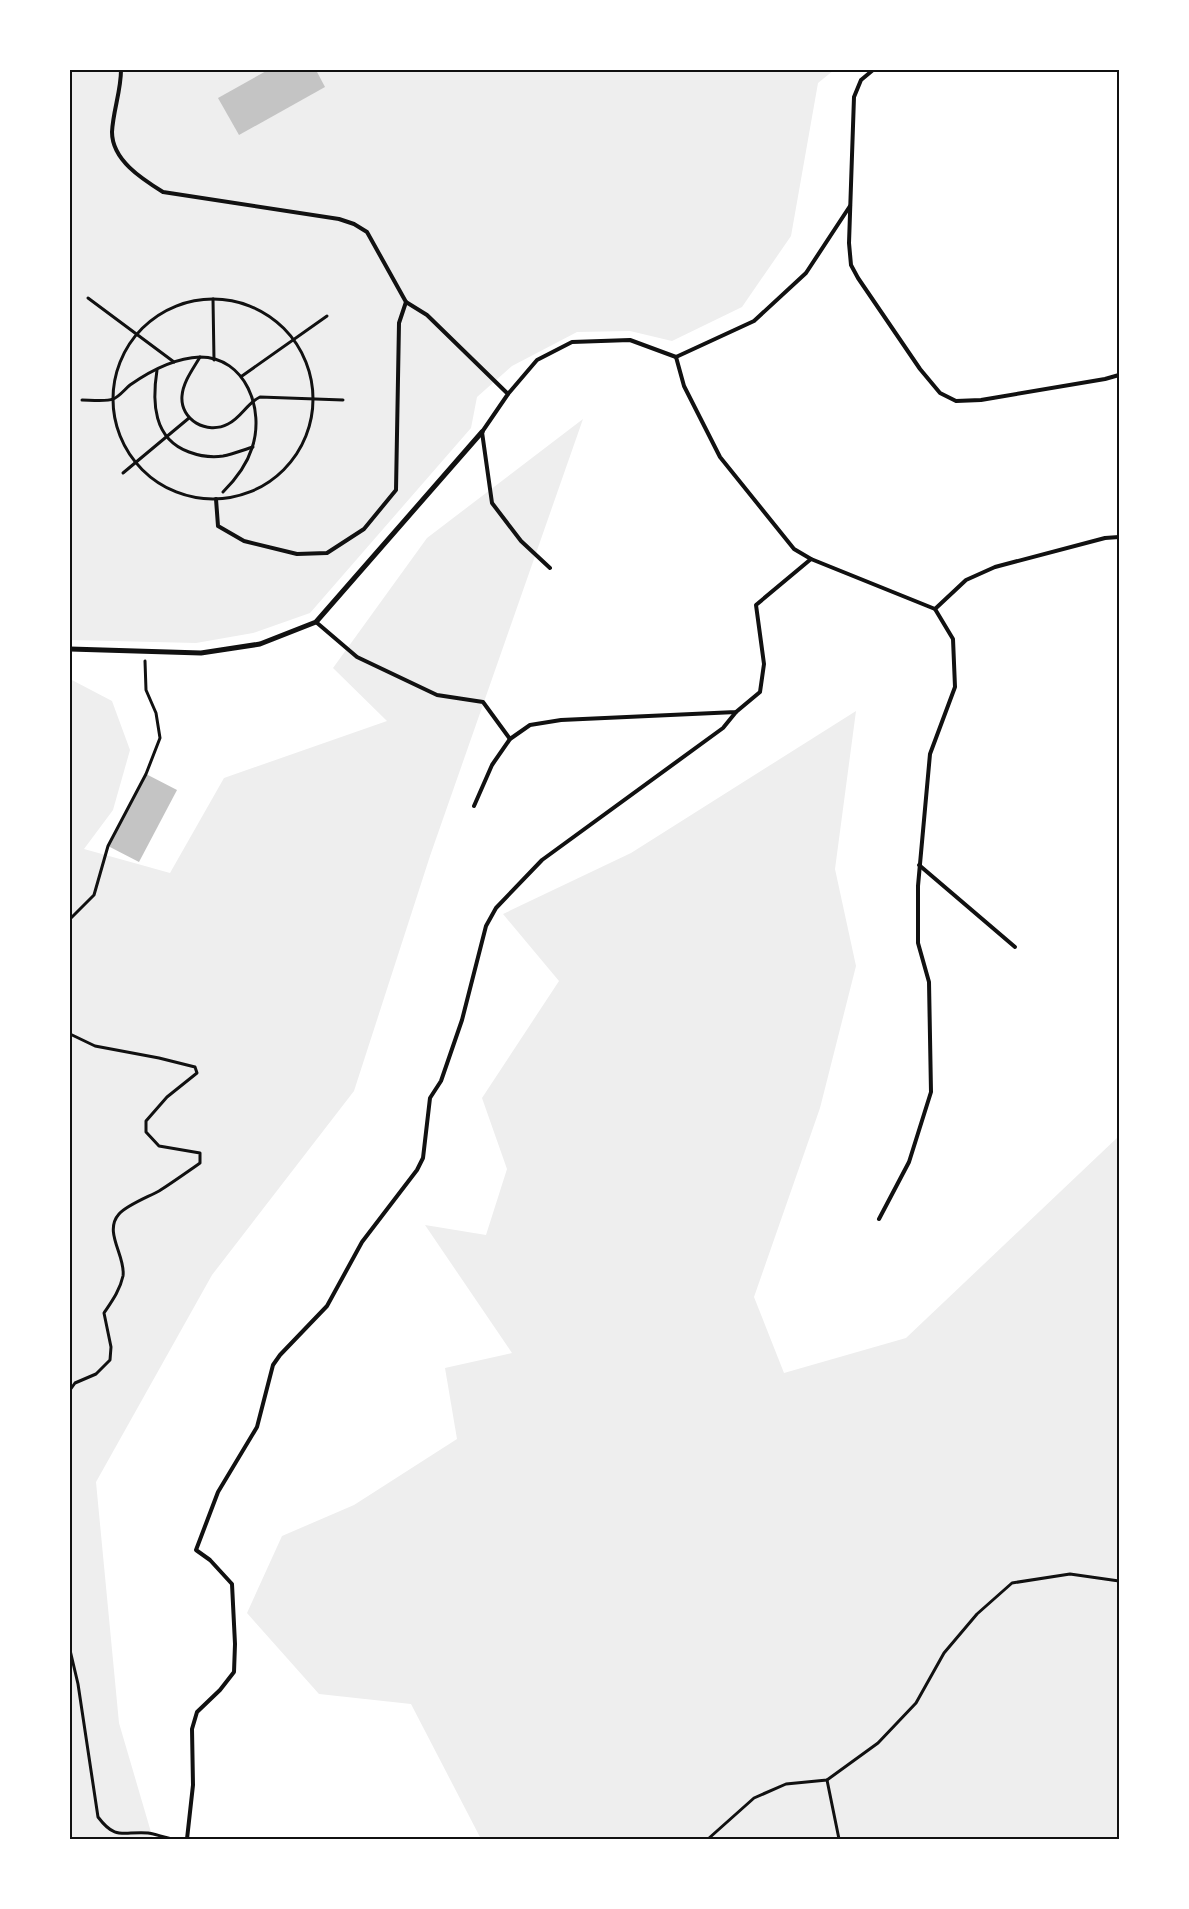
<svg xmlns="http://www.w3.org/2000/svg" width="1189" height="1909" viewBox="0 0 1189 1909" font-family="Rubik,sans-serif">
	<rect width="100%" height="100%" fill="#fff"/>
	<g fill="#eee">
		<polygon points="70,70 834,70 818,83 791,236 742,307 672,341 630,331 577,332 512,366 477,397 471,428 310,613 253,633 196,643 70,640"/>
		<polygon points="583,419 430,856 354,1091 212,1275 96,1482 119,1723 153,1839 70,1839 70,679 112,701 130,750 113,810 84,849 170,873 224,778 387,721 333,668 427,538"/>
		<polygon points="856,711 835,869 856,966 820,1108 754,1297 784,1373 906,1338 1119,1136 1119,1839 481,1839 411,1704 319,1694 247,1613 282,1536 354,1505 457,1439 445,1368 512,1353 425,1225 486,1235 507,1169 482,1098 559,981 503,914 631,853"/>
	</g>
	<g fill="#c4c4c4">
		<polygon points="268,70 316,70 325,87 239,135 218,98"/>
		<polygon points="146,774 177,790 139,862 108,846"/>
	</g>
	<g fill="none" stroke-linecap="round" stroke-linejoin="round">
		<g stroke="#111" stroke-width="3">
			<polyline points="88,298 174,362"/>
			<polyline points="213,299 214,360"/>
			<circle cx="213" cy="399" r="100"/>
			<path d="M200,357c-7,12 -17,25 -18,39 -2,24 25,39 46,28 13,-6 19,-21 32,-27l83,3"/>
			<path d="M157,370c-5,32 -4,69 32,82 11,4 22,6 34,4 10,-2 20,-6 30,-9"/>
			<polyline points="242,376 327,316"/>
			<path d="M82,400c7,0 25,2 31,-1 6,-2 12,-10 17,-14 20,-14 45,-27 70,-28 46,0 65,53 52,91 -5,16 -17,32 -29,44"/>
			<polyline points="123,473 189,418"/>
			<polyline points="70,919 94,895 108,846 146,774 160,738 156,713 146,690 145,661"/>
			<path d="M70,1034l25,12 64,12 36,9 2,6 -30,24 -21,24v11l13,14 41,7v10c-13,9 -27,19 -41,28 -11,6 -32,14 -40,23 -16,18 7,42 4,62 -3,14 -11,25 -19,37l7,34 -1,13 -14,14 -21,9 -5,7"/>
			<path d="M70,1650l8,34 20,133c18,24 25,14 50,16 7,1 16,4 23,6"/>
			<polyline points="827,1780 839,1839"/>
			<polyline points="708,1839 754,1798 786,1784 827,1780 878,1743 916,1703 944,1653 977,1614 1012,1583 1070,1574 1119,1581"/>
		</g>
		<g stroke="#111" stroke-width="4">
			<path d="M121,70c0,21 -8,41 -9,62 0,28 30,47 51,60l176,27 15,5 13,8 39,70 21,13 81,79 -26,38 10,71 29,38 29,27"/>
			<polyline points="873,70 861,80 854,97 849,243 851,265 858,278 920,369 940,393 956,401 981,400 1105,379 1119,375"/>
			<polyline points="676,357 684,386 720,457 794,549 811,559 935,609 953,639 955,687 930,754 918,886 918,943 929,982 931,1092 909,1162 879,1219"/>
			<polyline points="508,394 537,360 572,342 630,340 676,357 754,321 806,273 850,206"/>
			<polyline points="216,499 218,526 244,541 297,554 327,553 364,529 396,490 399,323 406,302"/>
			<polyline points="935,609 966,580 995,567 1105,538 1119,537"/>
			<polyline points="316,622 357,657 437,695 483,702 510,739"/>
			<polyline points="474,806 492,765 510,739 530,725 561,720 736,712 760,692 764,664 756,605 811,559"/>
			<polyline points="919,865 1015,947"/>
			<polyline points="187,1839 193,1785 192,1729 197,1712 220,1690 234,1672 235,1644 232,1584 210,1560 196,1550 218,1492 257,1427 273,1365 280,1355 327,1306 362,1242 417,1170 423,1158 430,1098 441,1081 462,1020 486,926 496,908 542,860 723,728 736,712"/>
		</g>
		<polyline stroke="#111" stroke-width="5" points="70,649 201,653 260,644 316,622 482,432"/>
	</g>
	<rect width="1189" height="1909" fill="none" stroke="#ffffff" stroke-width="142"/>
	<rect x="71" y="71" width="1047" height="1767" fill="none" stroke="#111" stroke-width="2"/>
</svg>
